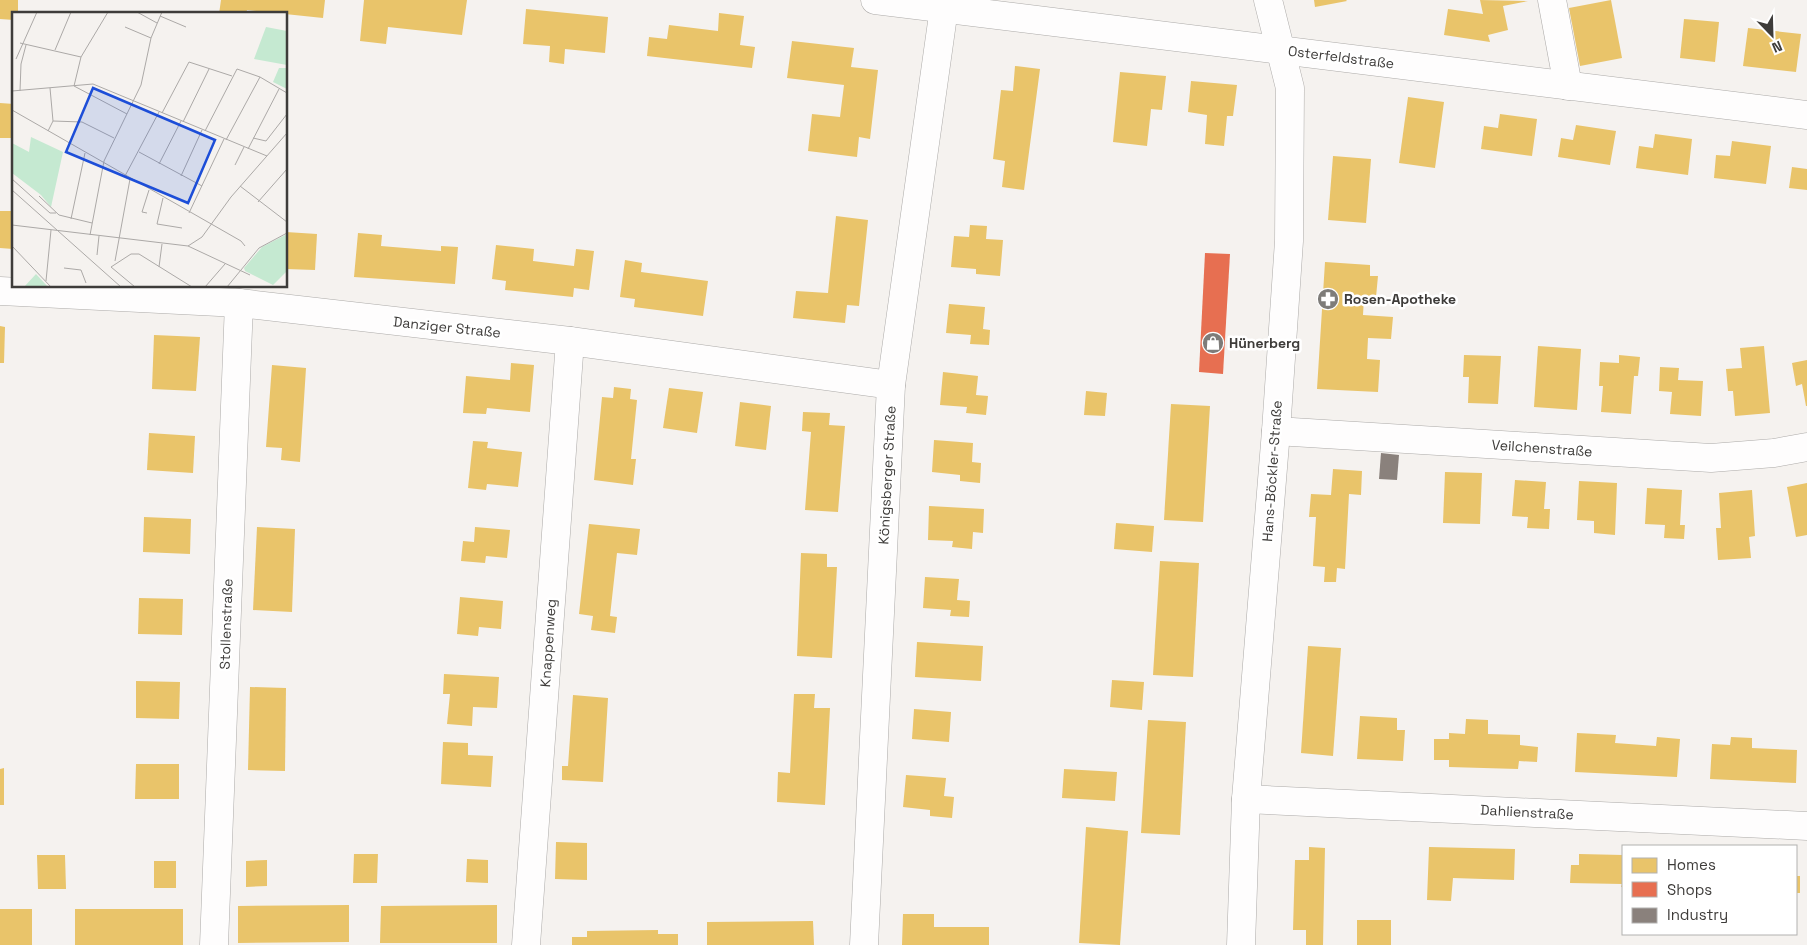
<svg xmlns="http://www.w3.org/2000/svg" width="1807" height="945" viewBox="0 0 1807 945" font-family="'Space Grotesk',sans-serif">
	<rect width="100%" height="100%" fill="#f5f2ef"/>
	<g fill="#e9c46a">
		<polygon points="0,0 18,0 18,14 14,14 14,20 0,19"/>
		<polygon points="221,0 325,0 323,18 247,10 246,14 219,14"/>
		<polygon points="364,0 467,0 462,35 388,27 386,44 360,41"/>
		<polygon points="1314,0 1346,0 1347,1 1315,7"/>
		<polygon points="1480,0 1528,1 1503,6 1508,30 1488,35 1490,42 1444,35 1448,9 1483,14"/>
		<polygon points="1611,0 1622,58 1580,66 1569,8"/>
		<polygon points="526,9 608,17 605,53 565,49 564,64 549,62 550,46 523,44"/>
		<polygon points="719,13 744,16 740,45 755,47 752,68 647,56 649,37 667,39 669,25 718,31"/>
		<polygon points="1684,19 1719,22 1715,62 1680,58"/>
		<polygon points="1748,28 1801,34 1796,72 1743,66"/>
		<polygon points="792,41 854,48 851,67 878,70 870,139 859,137 857,157 808,151 812,114 840,117 844,85 787,78"/>
		<polygon points="1015,66 1040,69 1024,190 1002,187 1005,161 993,159 1001,90 1013,91"/>
		<polygon points="1120,72 1166,76 1162,110 1151,109 1147,146 1113,142"/>
		<polygon points="1191,81 1237,85 1233,116 1227,116 1224,146 1205,144 1207,115 1188,112"/>
		<polygon points="1408,97 1444,102 1435,168 1399,163"/>
		<polygon points="0,103 14,104 14,138 0,138"/>
		<polygon points="1500,114 1537,119 1532,156 1481,149 1484,126 1498,128"/>
		<polygon points="1576,125 1616,131 1610,165 1558,157 1561,138 1573,140"/>
		<polygon points="1655,134 1692,139 1688,175 1636,168 1639,146 1653,148"/>
		<polygon points="1732,141 1771,146 1766,184 1714,178 1716,155 1730,156"/>
		<polygon points="1333,156 1371,159 1366,223 1328,220"/>
		<polygon points="1792,167 1807,169 1807,190 1789,188"/>
		<polygon points="0,211 14,211 13,249 0,248"/>
		<polygon points="836,216 868,220 859,306 847,305 845,323 793,318 796,291 828,293"/>
		<polygon points="970,225 987,226 986,239 1003,240 1000,276 976,274 976,269 951,267 954,236 969,237"/>
		<polygon points="286,232 317,234 315,270 286,269"/>
		<polygon points="358,233 382,235 381,246 441,251 441,246 458,247 455,284 354,277"/>
		<polygon points="496,245 534,249 533,261 574,266 576,249 594,251 589,290 574,288 573,297 505,290 506,281 492,279"/>
		<polygon points="625,260 642,263 641,272 708,281 703,316 634,307 635,299 620,297"/>
		<polygon points="1325,262 1370,265 1370,276 1378,276 1376,297 1364,297 1363,315 1393,317 1391,339 1368,338 1367,359 1380,360 1378,392 1317,389"/>
		<polygon points="949,304 985,307 983,329 990,330 989,345 970,344 971,335 946,333"/>
		<polygon points="0,326 5,327 4,363 0,363"/>
		<polygon points="154,335 200,337 196,391 152,389"/>
		<polygon points="1538,346 1581,349 1577,410 1534,407"/>
		<polygon points="1764,346 1770,413 1735,416 1733,391 1728,391 1726,369 1742,368 1740,348"/>
		<polygon points="1464,355 1501,356 1498,404 1468,403 1469,377 1463,377"/>
		<polygon points="1619,355 1640,357 1638,376 1634,376 1631,414 1601,412 1603,386 1599,386 1600,362 1619,363"/>
		<polygon points="1807,360 1807,406 1806,406 1802,384 1796,386 1792,363"/>
		<polygon points="511,363 534,365 530,412 487,408 486,414 463,413 466,376 510,380"/>
		<polygon points="272,365 306,368 300,462 281,460 282,448 266,447"/>
		<polygon points="1660,367 1679,368 1678,380 1703,381 1701,416 1670,414 1672,392 1659,391"/>
		<polygon points="943,372 978,376 976,395 988,396 986,415 966,413 967,407 940,405"/>
		<polygon points="614,387 631,389 630,399 637,400 631,459 636,459 633,485 594,480 602,397 613,398"/>
		<polygon points="669,388 703,392 697,433 663,428"/>
		<polygon points="1086,391 1107,393 1105,416 1084,415"/>
		<polygon points="740,402 771,406 766,450 735,446"/>
		<polygon points="1171,404 1210,406 1203,522 1164,520"/>
		<polygon points="803,412 830,413 829,425 845,426 838,512 805,510 811,432 802,431"/>
		<polygon points="149,433 195,436 193,473 147,470"/>
		<polygon points="934,440 973,443 972,462 981,463 980,483 960,481 960,475 932,472"/>
		<polygon points="473,441 488,442 487,448 522,452 518,487 487,484 486,490 468,488"/>
		<polygon points="1333,469 1362,471 1361,495 1349,494 1345,569 1337,568 1336,582 1324,582 1325,567 1313,566 1316,517 1309,517 1311,494 1331,495"/>
		<polygon points="1445,472 1482,473 1480,524 1443,523"/>
		<polygon points="1515,480 1546,482 1544,509 1550,509 1549,529 1527,528 1528,517 1512,516"/>
		<polygon points="1579,481 1617,483 1615,535 1594,533 1594,521 1577,520"/>
		<polygon points="1807,483 1807,535 1796,537 1787,487"/>
		<polygon points="1647,488 1682,490 1680,525 1685,525 1684,539 1664,538 1665,525 1645,524"/>
		<polygon points="1752,490 1755,536 1749,537 1751,558 1718,560 1716,528 1721,528 1719,493"/>
		<polygon points="929,506 984,509 983,533 973,532 972,549 952,547 953,541 928,540"/>
		<polygon points="144,517 191,519 190,554 143,552"/>
		<polygon points="1116,523 1154,526 1152,552 1114,549"/>
		<polygon points="589,524 640,529 637,555 617,553 610,616 617,617 615,633 591,630 593,616 579,614"/>
		<polygon points="257,527 295,529 292,612 253,610"/>
		<polygon points="475,527 510,530 507,558 486,556 485,563 461,561 463,541 474,542"/>
		<polygon points="801,553 827,554 827,567 837,567 832,658 797,656"/>
		<polygon points="1160,561 1199,563 1193,677 1153,675"/>
		<polygon points="925,577 959,579 957,600 970,601 969,617 950,616 951,610 923,608"/>
		<polygon points="460,597 503,601 501,629 479,627 478,636 457,634"/>
		<polygon points="139,598 183,599 182,635 138,634"/>
		<polygon points="917,642 983,646 981,681 915,677"/>
		<polygon points="1308,646 1341,648 1333,756 1301,753"/>
		<polygon points="444,674 499,677 497,708 473,707 472,726 447,724 450,694 443,694"/>
		<polygon points="1112,680 1144,682 1142,710 1110,707"/>
		<polygon points="136,681 180,682 179,719 136,718"/>
		<polygon points="250,687 286,688 285,771 248,770"/>
		<polygon points="794,694 815,694 814,708 830,708 825,805 777,802 778,772 790,773"/>
		<polygon points="573,695 608,698 603,782 562,780 562,766 568,766"/>
		<polygon points="914,709 951,712 949,742 912,739"/>
		<polygon points="1360,716 1397,718 1397,730 1405,730 1403,761 1357,759"/>
		<polygon points="1466,719 1488,720 1488,734 1520,735 1520,745 1538,747 1537,762 1519,761 1518,769 1449,767 1449,760 1434,760 1434,739 1449,739 1449,733 1465,734"/>
		<polygon points="1148,720 1186,722 1180,835 1141,833"/>
		<polygon points="1577,733 1616,735 1615,743 1656,746 1657,737 1680,739 1677,777 1575,772"/>
		<polygon points="1731,737 1752,738 1752,748 1797,750 1796,783 1710,779 1712,744 1730,745"/>
		<polygon points="443,742 468,743 468,755 493,756 491,787 441,784"/>
		<polygon points="136,764 179,764 179,799 135,799"/>
		<polygon points="4,768 4,805 0,805 0,769"/>
		<polygon points="1064,769 1117,772 1115,801 1062,798"/>
		<polygon points="906,775 946,778 944,796 954,797 952,818 930,816 930,810 903,807"/>
		<polygon points="1086,827 1128,831 1120,945 1079,943"/>
		<polygon points="556,842 587,843 587,880 555,879"/>
		<polygon points="1309,847 1325,848 1323,945 1306,945 1306,930 1293,930 1295,860 1309,860"/>
		<polygon points="1429,847 1515,849 1514,880 1453,878 1451,901 1427,900"/>
		<polygon points="354,854 378,854 377,883 353,883"/>
		<polygon points="1579,854 1623,855 1623,887 1621,887 1622,884 1570,883 1571,865 1579,865"/>
		<polygon points="37,855 65,855 66,889 38,889"/>
		<polygon points="467,859 488,860 488,883 466,882"/>
		<polygon points="267,860 267,886 246,887 246,861"/>
		<rect x="154" y="861" width="22" height="27"/>
		<rect x="1796" y="876" width="4" height="17"/>
		<polygon points="349,905 349,942 238,943 238,906"/>
		<polygon points="497,905 497,943 380,943 381,906"/>
		<rect x="0" y="909" width="32" height="36"/>
		<rect x="75" y="909" width="108" height="36"/>
		<polygon points="903,914 934,914 934,927 989,927 989,945 902,945"/>
		<rect x="1357" y="920" width="34" height="25"/>
		<polygon points="813,921 814,945 707,945 707,922"/>
		<polygon points="658,930 658,934 678,934 678,945 572,945 572,937 587,937 587,931"/>
	</g>
	<polygon fill="#e76f51" points="1205,253 1230,254 1223,374 1199,372"/>
	<polygon fill="#8a817c" points="1381,453 1399,455 1397,480 1379,479"/>
	<g fill="none" stroke-linecap="round" stroke-linejoin="round">
		<g stroke="#acaaa8" stroke-width="29">
			<g id="minor">
				<polyline points="875,0 1807,115"/>
				<polyline points="1552,0 1568,86"/>
				<polyline points="0,291 239,303 570,341 891,385"/>
				<polyline points="1276,431 1711,458 1774,453 1807,447"/>
				<polyline points="1246,799 1807,826"/>
				<polyline points="214,945 239,303"/>
				<polyline points="526,945 570,341"/>
				<polyline points="864,945 891,385 944,8"/>
				<polyline points="1241,945 1246,799 1276,431 1289,241 1290,88 1268,0"/>
			</g>
		</g>
		<use href="#minor" stroke="#fefdfd" stroke-width="28"/>
	</g>
	<defs>
		<g id="pharmacy-disc" transform="scale(1.125)"><circle r="9.5" fill="#7e7c79" stroke="#fff"/><path d="M-2-6h4v4h4v4h-4v4h-4v-4h-4v-4h4Z" fill="#fff"/></g>
		<g id="shop-disc" transform="scale(1.125)"><circle r="9.5" fill="#7e7c79" stroke="#fff"/><path d="M-5-2.5h2.3a2.7 3.5 0 0 1 5.4 0H5L5.5 6h-11ZM-1.5-2.5h3a1.5 2.3 0 0 0-3 0Z" fill="#fff"/></g>
	</defs>
	<g fill-rule="evenodd">
		<use href="#pharmacy-disc" x="1328" y="299"/>
		<use href="#shop-disc" x="1213" y="343"/>
	</g>
	<g text-anchor="middle" dominant-baseline="central" stroke-width="5" stroke-linejoin="round" paint-order="stroke">
		<g font-size="14" fill="#3e3c3a" stroke="#fff">
			<text transform="translate(1341 57) rotate(7)">Osterfeldstraße</text>
			<text transform="translate(447 327) rotate(6)">Danziger Straße</text>
			<text transform="translate(1542 448) rotate(4)">Veilchenstraße</text>
			<text transform="translate(1272 471) rotate(-86)">Hans-Böckler-Straße</text>
			<text transform="translate(887 475) rotate(-87)">Königsberger Straße</text>
			<text transform="translate(226 624) rotate(-88)">Stollenstraße</text>
			<text transform="translate(548 643) rotate(-86)">Knappenweg</text>
			<text transform="translate(1527 812) rotate(3)">Dahlienstraße</text>
		</g>
		<g font-size="14" font-weight="bold" fill="#3e3c3a" stroke="#fff" text-anchor="start">
			<text x="1344" y="299">Rosen-Apotheke</text>
			<text x="1229" y="343">Hünerberg</text>
		</g>
	</g>
	<g transform="translate(12 12)">
		<rect width="275" height="275" fill="#f5f2ef"/>
		<path d="M254,15l21,4v34l-33,-6zM267,56h8v21l-14,-7zM19,125l32,15 -12,55 -10,-12 -29,-22v-30l17,9zM275,222v37l-14,14 -28,-14 -1,-3 18,-21zM24,262l12,13h-24z" fill="#c5e9d1"/>
		<path fill="none" stroke="#aca9a7" stroke-width="1" d="M125,0l20,11M148,4l26,11M113,15l26,11M8,31l61,14M43,38l16,-38M4,47l21,-47M62,74l7,-29 27,-45M62,74l53,28M0,79l81,-7 174,72M8,79l1,-27 5,-19M0,98l229,131 4,5M150,101l27,-51 43,14M41,109l29,1 32,16M171,110l26,-53M36,119l5,-10 -3,-33M193,119l32,-62 23,8 27,16M241,126l13,3 21,-27M214,128l34,-63M236,137l31,-60M127,140l63,34M147,152l22,-43M223,153l9,-18M113,164l34,-64M169,164l21,-46M0,167l38,34h6M228,174l47,36M0,178l109,97M27,184l20,19 33,8M151,186l-6,26 25,4M246,190l29,-33M135,201l-5,-1 7,-22M177,201l35,-74M59,207l14,-66M0,213l176,21 14,-9 29,-40 56,-64M78,223l14,-74 37,-76 10,-47 11,-26M0,234l39,41M176,234l62,29M127,242l53,33M85,243l2,-19M103,249l15,-82M147,255l3,-23M52,256l17,2 5,13M34,269l5,-51M123,275l-24,-20 20,-13h8M193,275l20,-23M215,275l32,-39 28,-15"/>
		<path fill="#1d4ed8" fill-opacity="0.15" stroke="#1d4ed8" stroke-width="2.5" d="M81,76l122,52 -27,63 -122,-51z"/>
		<rect width="275" height="275" fill="none" stroke="#3e3c3a" stroke-width="2.5"/>
	</g>
	<rect x="1622" y="845" width="175" height="90" fill="#ffffff" stroke="#b2b1b0"/>
	<rect x="1632" y="858" width="25" height="15" fill="#e9c46a" stroke="#b2b1b0"/>
	<text x="1667" y="870" font-size="15" fill="#3e3c3a">Homes</text>
	<rect x="1632" y="882" width="25" height="15" fill="#e76f51" stroke="#b2b1b0"/>
	<text x="1667" y="895" font-size="15" fill="#3e3c3a">Shops</text>
	<rect x="1632" y="908" width="25" height="15" fill="#8a817c" stroke="#b2b1b0"/>
	<text x="1667" y="920" font-size="15" fill="#3e3c3a">Industry</text>
	<g transform="translate(1772 35) rotate(157)" stroke="#ffffff" stroke-width="4" paint-order="stroke">
	<path d="M0-4L9 19L0 12L-9 19Z" fill="#3e3c3a"/>
	<text y="-8" font-size="14" font-weight="bold" text-anchor="middle" fill="#3e3c3a">N</text>
	</g>
</svg>
